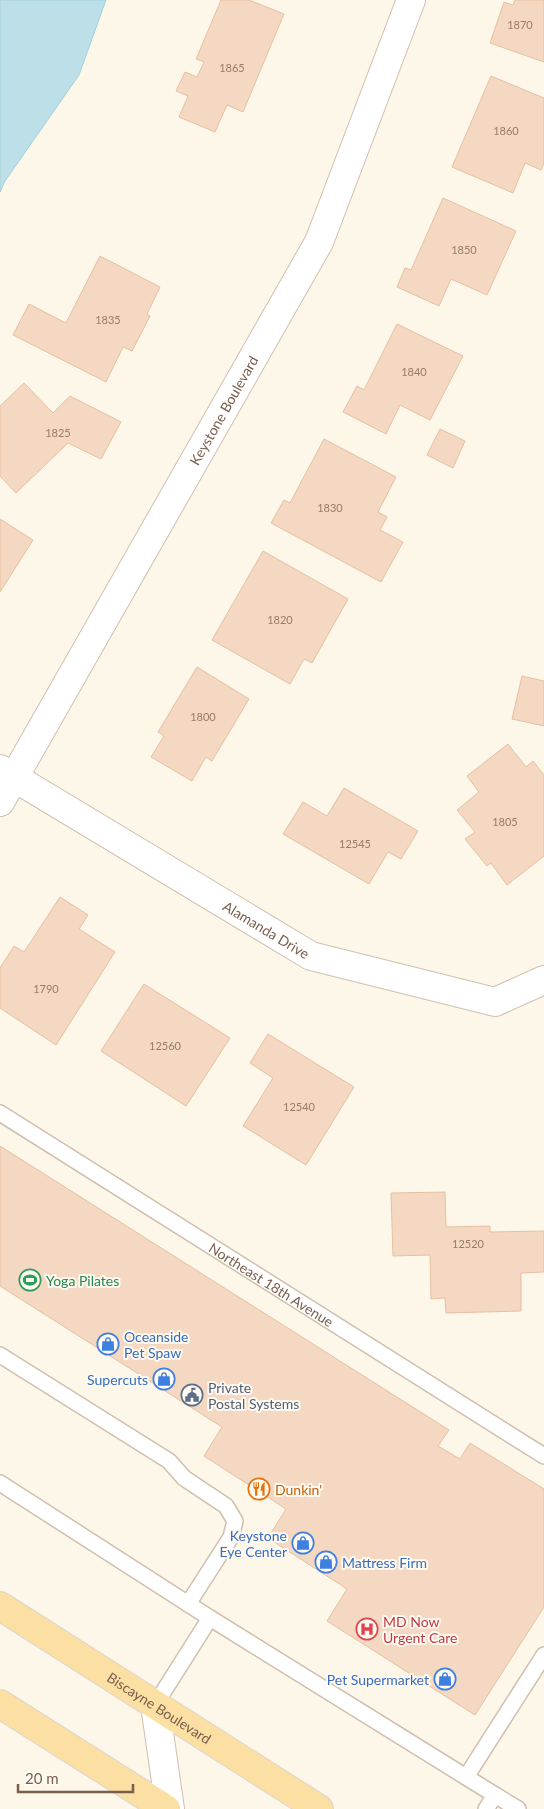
<svg xmlns="http://www.w3.org/2000/svg" width="544" height="1809" viewBox="0 0 544 1809" font-family="Lato,sans-serif">
	<rect width="100%" height="100%" fill="#fdf7ea"/>
	<polygon fill="#bde0e8" stroke="#a3cfda" points="0,0 106,0 79,75 5,181 0,192"/>
	<g fill="#f4d8c1" stroke="#e7bfa1">
		<polygon points="221,0 249,0 284,14 243,112 227,105 215,132 179,117 188,96 176,91 185,72 197,77 204,62 196,59"/>
		<polygon points="515,0 544,0 544,62 490,43 504,2 513,5"/>
		<polygon points="491,76 544,98 544,163 541,170 525,163 513,193 452,167"/>
		<polygon points="443,198 516,231 487,295 451,279 439,306 397,287 405,268 411,270"/>
		<polygon points="100,256 160,287 147,314 150,316 132,351 123,347 106,382 13,335 29,304 66,323"/>
		<polygon points="397,324 463,356 430,420 400,405 386,434 343,412 357,386 364,390"/>
		<polygon points="24,383 53,413 70,396 121,422 101,459 68,443 16,493 0,476 0,406"/>
		<polygon points="440,429 465,441 453,468 427,455"/>
		<polygon points="324,439 396,477 378,512 387,517 380,530 403,542 381,582 271,523 284,500 290,503"/>
		<polygon points="0,519 33,540 0,592"/>
		<polygon points="263,551 348,599 312,663 304,659 290,684 212,640"/>
		<polygon points="197,667 249,699 212,761 206,757 192,781 151,757 164,736 158,732"/>
		<polygon points="522,676 544,681 544,726 512,719"/>
		<polygon points="508,744 526,767 533,761 544,775 544,856 507,885 491,863 487,866 465,839 475,832 457,810 479,792 467,776"/>
		<polygon points="344,788 418,831 401,859 388,852 369,884 283,834 303,802 327,816"/>
		<polygon points="60,897 88,915 79,929 115,952 56,1045 0,1008 0,968 14,946 24,952"/>
		<polygon points="144,984 230,1038 186,1106 101,1051"/>
		<polygon points="268,1034 354,1087 306,1165 243,1126 273,1078 250,1063"/>
		<polygon points="0,1146 449,1430 438,1446 460,1459 470,1443 544,1489 544,1607 475,1715 327,1621 347,1589 268,1538 286,1509 204,1456 222,1427 0,1286"/>
		<polygon points="445,1192 446,1227 490,1226 490,1232 544,1231 544,1272 521,1273 521,1311 446,1313 445,1298 431,1299 430,1255 393,1256 391,1193"/>
	</g>
	<g fill="none" stroke-linecap="round" stroke-linejoin="round">
		<g stroke="#d1bfae" stroke-width="18">
			<g id="service">
				<path id="s1" d="M0,1113l544,343"/>
				<polyline points="0,1355 169,1461 184,1478 226,1506 235,1521 231,1537 188,1604"/>
				<polyline points="0,1483 210,1618"/>
				<polyline points="155,1705 210,1618 466,1777"/>
				<polyline points="495,1795 466,1777 544,1655"/>
				<polyline points="486,1809 495,1795 518,1809"/>
			</g>
		</g>
		<g stroke="#d1bfae" stroke-width="30">
			<g id="minor">
				<path id="s2" d="M0,769l311,187 184,46 49,-22"/>
				<path id="s3" d="M0,802l319,-560 92,-242"/>
				<polyline points="155,1705 170,1809"/>
			</g>
		</g>
		<g stroke="#dcd5d0" stroke-width="30">
			<g id="primary">
				<path id="s4" d="M0,1606l319,203"/>
				<polyline points="0,1704 166,1809"/>
			</g>
		</g>
		<use href="#service" stroke="#fff" stroke-width="15"/>
		<use href="#minor" stroke="#fff" stroke-width="28"/>
		<use href="#primary" stroke="#fcdfa2" stroke-width="28"/>
	</g>
	<defs>
		<g id="stadium-ring" transform="scale(1.125)"><circle r="9.5" fill="#fffaf1" stroke="#2e9e5b" stroke-width="1.5"/><path d="M0-5a6.5 5 0 1 0 0 10a6.5 5 0 1 0 0-10ZM-3.5-1.8h7v3.6h-7Z" fill="#2e9e5b"/></g>
		<g id="shop-ring" transform="scale(1.125)"><circle r="9.5" fill="#fffaf1" stroke="#3f7fe0" stroke-width="1.5"/><path d="M-5-2.5h2.3a2.7 3.5 0 0 1 5.4 0H5L5.5 6h-11ZM-1.5-2.5h3a1.5 2.3 0 0 0-3 0Z" fill="#3f7fe0"/></g>
		<g id="civic-ring" transform="scale(1.125)"><circle r="9.5" fill="#fffaf1" stroke="#5c6f8a" stroke-width="1.5"/><path d="M-.6-6.5H3V-4.5H.6V-3L4-1V1h2V6H-6V1h2V-1L-.6-3ZM-1.2 2.5V6h2.4V2.5Z" fill="#5c6f8a"/></g>
		<g id="restaurant-ring" transform="scale(1.125)"><circle r="9.5" fill="#fffaf1" stroke="#e8710a" stroke-width="1.5"/><path d="M-5-6h1v4h1v-4h1v4h1v-4h1v5L-1.5 .5V6h-2V.5L-5-1ZM5-6V6H3V1.5H1.5Q1.5-4 5-6Z" fill="#e8710a"/></g>
		<g id="hospital-ring" transform="scale(1.125)"><circle r="9.5" fill="#fffaf1" stroke="#e0444e" stroke-width="1.5"/><path d="M-5-5h3v3.5h4V-5h3V5h-3V1.5h-4V5h-3Z" fill="#e0444e"/></g>
	</defs>
	<g fill-rule="evenodd">
		<use href="#stadium-ring" x="30" y="1280"/>
		<use href="#shop-ring" x="108" y="1344"/>
		<use href="#shop-ring" x="164" y="1379"/>
		<use href="#civic-ring" x="192" y="1395"/>
		<use href="#restaurant-ring" x="259" y="1489"/>
		<use href="#shop-ring" x="303" y="1543"/>
		<use href="#shop-ring" x="326" y="1562"/>
		<use href="#hospital-ring" x="367" y="1629"/>
		<use href="#shop-ring" x="445" y="1679"/>
	</g>
	<g text-anchor="middle" dominant-baseline="central" stroke-width="4" stroke-linejoin="round" paint-order="stroke">
		<g font-size="11" fill="#987c69">
			<text x="520" y="24">1870</text>
			<text x="232" y="67">1865</text>
			<text x="506" y="130">1860</text>
			<text x="464" y="249">1850</text>
			<text x="108" y="319">1835</text>
			<text x="414" y="371">1840</text>
			<text x="58" y="432">1825</text>
			<text x="330" y="507">1830</text>
			<text x="280" y="619">1820</text>
			<text x="203" y="716">1800</text>
			<text x="505" y="821">1805</text>
			<text x="355" y="843">12545</text>
			<text x="46" y="988">1790</text>
			<text x="165" y="1045">12560</text>
			<text x="299" y="1106">12540</text>
			<text x="468" y="1243">12520</text>
		</g>
		<g font-size="14" fill="#7a5e4c" stroke="#fffaf1">
			<text stroke="none"><textPath href="#s3" startOffset="451">Keystone Boulevard</textPath></text>
			<text stroke="none"><textPath href="#s2" startOffset="311">Alamanda Drive</textPath></text>
			<text stroke="none"><textPath href="#s1" startOffset="321">Northeast 18th Avenue</textPath></text>
			<text stroke="none"><textPath href="#s4" startOffset="189">Biscayne Boulevard</textPath></text>
		</g>
		<g font-size="14" fill="#27864d" stroke="#fffaf1" text-anchor="start">
			<text x="46" y="1280">Yoga Pilates</text>
		</g>
		<g font-size="14" fill="#366cbe" stroke="#fffaf1" text-anchor="end">
			<text x="124" y="1336" text-anchor="start">Oceanside<tspan x="124" dy="16">Pet Spaw</tspan></text>
			<text x="148" y="1379">Supercuts</text>
			<text x="287" y="1535">Keystone<tspan x="287" dy="16">Eye Center</tspan></text>
			<text x="342" y="1562" text-anchor="start">Mattress Firm</text>
			<text x="429" y="1679">Pet Supermarket</text>
		</g>
		<g font-size="14" fill="#4e5e75" stroke="#fffaf1" text-anchor="start">
			<text x="208" y="1387">Private<tspan x="208" dy="16">Postal Systems</tspan></text>
		</g>
		<g font-size="14" fill="#c56008" stroke="#fffaf1" text-anchor="start">
			<text x="275" y="1489">Dunkin'</text>
		</g>
		<g font-size="14" fill="#be3a42" stroke="#fffaf1" text-anchor="start">
			<text x="383" y="1621">MD Now<tspan x="383" dy="16">Urgent Care</tspan></text>
		</g>
	</g>
	<path d="M18 1784v8h115v-8" fill="none" stroke="#7a5e4c" stroke-width="2.5"/>
	<text x="25" y="1784" font-size="15" fill="#7a5e4c" stroke="#fffaf1" stroke-width="4" paint-order="stroke">20 m</text>
</svg>
